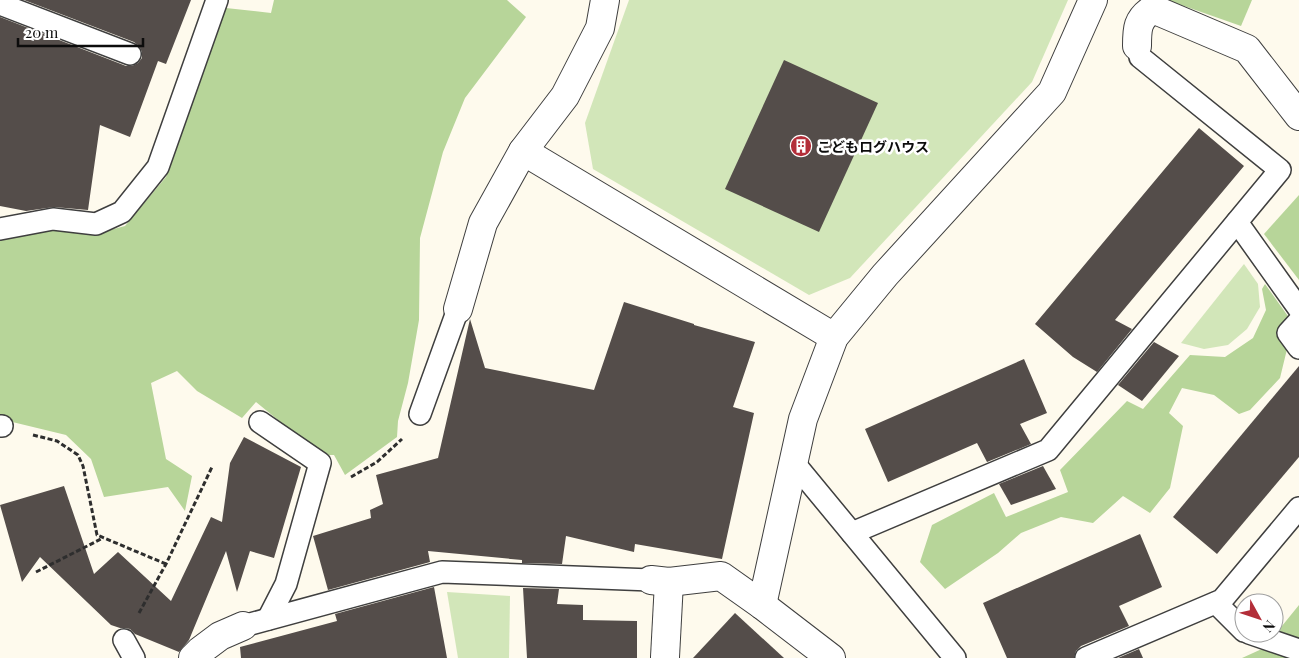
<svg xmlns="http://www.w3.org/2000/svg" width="1299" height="658" viewBox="0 0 1299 658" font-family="'Playfair Display','Noto Sans JP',serif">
	<rect width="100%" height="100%" fill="#fefaed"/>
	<g fill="#d2e6b9">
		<polygon points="629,0 1068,0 1032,82 850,278 809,295 593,169 585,123"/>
		<polygon points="1244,264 1258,284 1260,307 1247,329 1228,345 1204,349 1181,343"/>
		<polygon points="447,592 510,596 509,658 458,658"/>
	</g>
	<g fill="#b7d599">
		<polygon points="274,0 507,0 526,17 465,98 443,152 420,238 419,320 408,383 398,421 397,437 345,475 334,455 321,455 256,402 242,418 197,391 177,371 151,383 166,459 192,476 185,511 168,487 104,497 91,459 66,435 0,419 0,238 52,229 95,234 125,226 166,177 226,8 271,13"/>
		<polygon points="1167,0 1252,0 1241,26"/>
		<polygon points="1299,195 1299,280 1264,234"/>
		<polygon points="1265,284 1290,319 1288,345 1280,378 1250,410 1239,414 1214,395 1182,388 1169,413 1183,426 1170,488 1150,513 1123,496 1093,523 1061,517 1021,533 998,553 945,589 920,562 932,525 994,493 1006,517 1068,492 1060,470 1127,401 1143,409 1190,355 1225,357 1253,338 1266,310 1262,289"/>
		<polygon points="1299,605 1299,658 1242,658 1264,648"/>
	</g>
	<g fill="#544d4a">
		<polygon points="24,0 191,0 166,64 158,61 130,137 100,125 88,210 54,207 26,211 0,206 0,17 126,66 132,66 138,63 142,58 142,52 139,46 134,42"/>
		<polygon points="784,60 878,103 819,232 725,189"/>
		<polygon points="1199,128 1244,166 1115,320 1132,329 1097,372 1073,357 1035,324"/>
		<polygon points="624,302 694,324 694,325 755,342 733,407 754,413 722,559 635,544 634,552 566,536 562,564 522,563 522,560 428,551 430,562 328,590 313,536 371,518 370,510 383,504 376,475 438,458 470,319 485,368 594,390"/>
		<polygon points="1154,342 1179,356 1142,401 1118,385"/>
		<polygon points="1024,359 1047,413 1020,424 1031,444 987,462 977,443 888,482 865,429"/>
		<polygon points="1299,366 1299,457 1217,554 1173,517"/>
		<polygon points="244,437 301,467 274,558 250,551 237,592 226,551 189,640 179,652 135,634 130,629 125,628 120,628 111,625 40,557 22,582 0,505 64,486 94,574 118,552 171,601 211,517 222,522 230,463"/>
		<polygon points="1043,466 1056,489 1011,505 999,484"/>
		<polygon points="1140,534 1162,587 1119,606 1129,626 1081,646 1076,651 1074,658 1007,658 983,603"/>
		<polygon points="434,587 447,658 241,658 240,647 337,621 335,614"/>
		<polygon points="523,588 559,589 557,604 583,605 583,620 637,621 637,658 527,658"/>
		<polygon points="735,613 784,658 693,658"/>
		<polygon points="1139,649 1143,658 1118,658"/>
	</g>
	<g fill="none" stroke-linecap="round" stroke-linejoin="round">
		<g stroke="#3f3f3f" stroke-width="24">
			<g id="lane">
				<polyline points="0,4 130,54"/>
				<polyline points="1237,222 1299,309"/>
				<polyline points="0,229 53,219 96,224 122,212 158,167 217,0"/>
				<polyline points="1299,321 1288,333 1299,348"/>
				<polyline points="420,414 458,309"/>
				<polyline points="260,422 320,463 286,584 268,619"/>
				<polyline points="0,426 2,426"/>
				<polyline points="794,463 955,658"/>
				<polyline points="852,533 1048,450 1280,170 1140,57"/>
				<polyline points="1216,603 1244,631"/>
				<polyline points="243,626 442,572 651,580"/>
				<polyline points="1249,633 1299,650"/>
				<polyline points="124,640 134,658"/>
				<polyline points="1086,658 1222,600 1299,508"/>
			</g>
		</g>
		<g stroke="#3f3f3f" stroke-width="30">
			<g id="street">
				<path d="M1137,46c0,-17 0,-27 16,-37l94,40 52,67"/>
				<polyline points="523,151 834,337"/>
				<polyline points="458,309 483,223 523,151 565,96 600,28 605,0"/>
				<polyline points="651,580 669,582 721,576 762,605 831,658"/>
				<polyline points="762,605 803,419 834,337 885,275 1052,92 1093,0"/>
				<polyline points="665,657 669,582"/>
				<polyline points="193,658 200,651 220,636 243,626"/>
			</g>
		</g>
		<g stroke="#2e2e2e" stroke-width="3" stroke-dasharray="5 2.5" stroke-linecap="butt">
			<polyline points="33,435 57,441 78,455 83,466 97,535 166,564"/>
			<polyline points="351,477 377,462 402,439"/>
			<polyline points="36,572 103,538"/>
			<polyline points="139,613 166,564 212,467"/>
		</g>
		<use href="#lane" stroke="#fff" stroke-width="21"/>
		<use href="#street" stroke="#fff" stroke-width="28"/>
	</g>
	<defs>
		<g id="building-disc" transform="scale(1.125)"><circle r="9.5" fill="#b32e39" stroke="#fff"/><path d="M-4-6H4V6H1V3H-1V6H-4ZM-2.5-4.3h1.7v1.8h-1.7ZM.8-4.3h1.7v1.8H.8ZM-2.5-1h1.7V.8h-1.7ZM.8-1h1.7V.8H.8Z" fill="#fff"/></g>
	</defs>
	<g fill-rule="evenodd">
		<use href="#building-disc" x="801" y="146"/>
	</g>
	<g text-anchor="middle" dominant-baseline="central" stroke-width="5" stroke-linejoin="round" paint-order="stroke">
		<g font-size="14" font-weight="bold" fill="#0c0c0c" stroke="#fff" text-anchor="start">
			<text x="817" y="146">こどもログハウス</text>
		</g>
	</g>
	<g transform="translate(1259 618) rotate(130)"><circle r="24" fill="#ffffff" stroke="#9e9e9e"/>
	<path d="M0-4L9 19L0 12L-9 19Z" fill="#b32e39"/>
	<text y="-8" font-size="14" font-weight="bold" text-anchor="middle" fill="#0c0c0c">N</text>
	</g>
	<path d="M18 38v8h125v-8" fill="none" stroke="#0c0c0c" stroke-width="2.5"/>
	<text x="25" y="38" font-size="15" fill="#0c0c0c" stroke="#ffffff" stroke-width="4" paint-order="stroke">20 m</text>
</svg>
